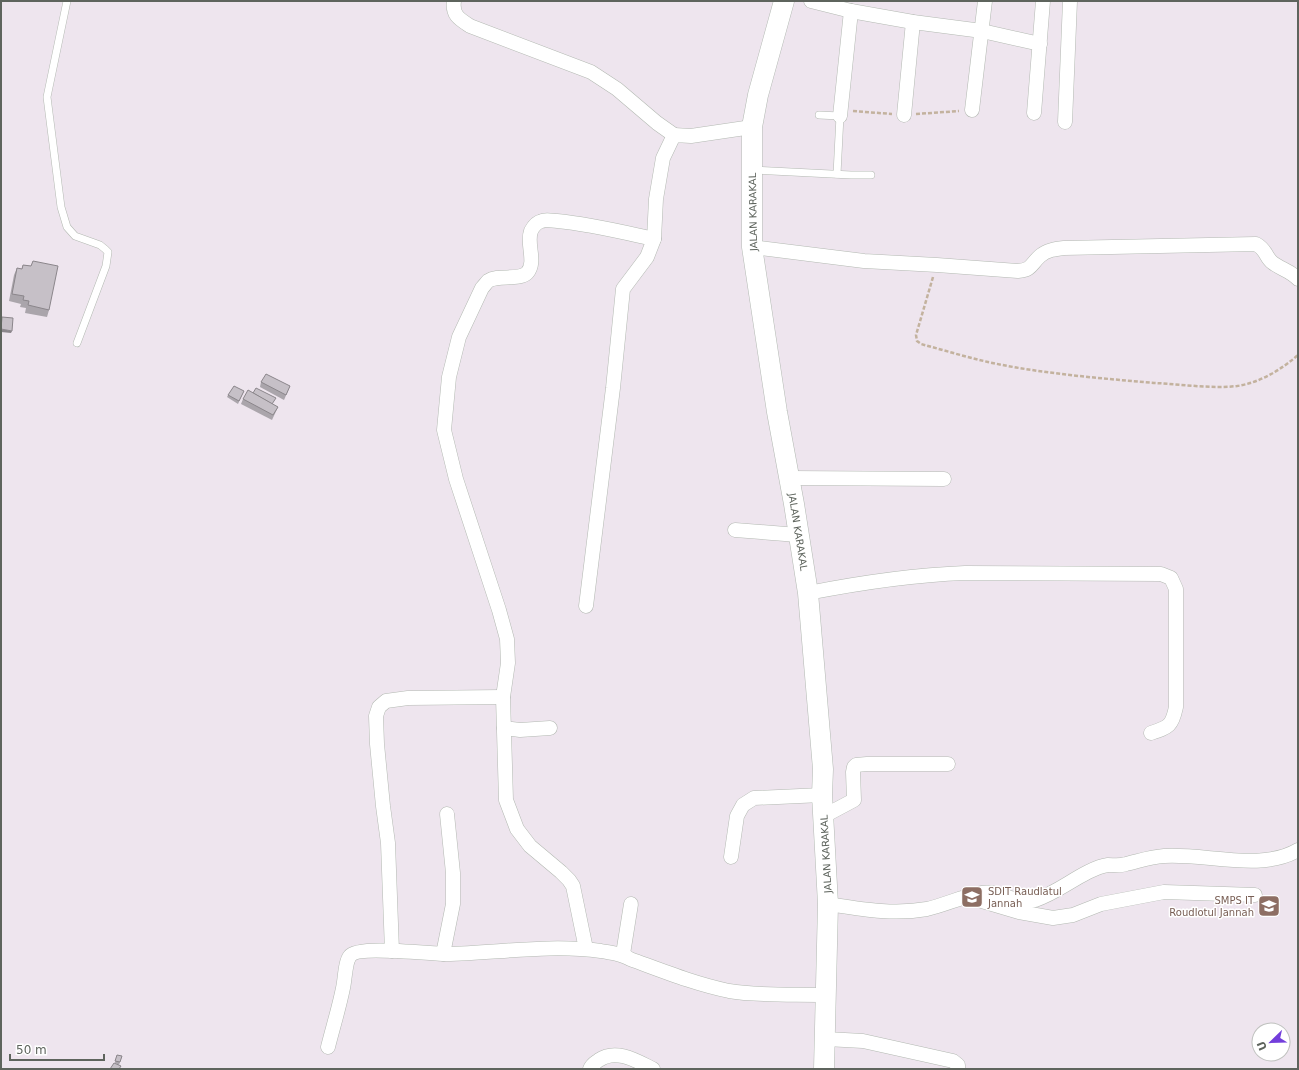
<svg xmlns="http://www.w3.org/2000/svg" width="1299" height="1070" viewBox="0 0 1299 1070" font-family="'DejaVu Sans',sans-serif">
	<rect width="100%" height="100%" fill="#eee5ee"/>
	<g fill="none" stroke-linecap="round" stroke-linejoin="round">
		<g stroke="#b3b9b2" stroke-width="8">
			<g id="lane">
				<polyline points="67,1 47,97 61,207 67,227 75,236 100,245 105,249 108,252 106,266 77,343"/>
				<polyline points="819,115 840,116 837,174"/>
				<polyline points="753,170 851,175 871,175"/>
			</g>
		</g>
		<g stroke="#b3b9b2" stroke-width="15">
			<g id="street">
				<path d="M454,1c-2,14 5,18 16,25l121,46 26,17 40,34 17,12"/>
				<polyline points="811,1 851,11 913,22 982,31 1040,44"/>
				<polyline points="972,110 985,1"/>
				<polyline points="1034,113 1043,1"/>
				<polyline points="904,115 913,22"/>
				<polyline points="840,116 851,11"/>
				<polyline points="1065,122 1070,1"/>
				<path d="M752,247l112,14 73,4 81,6c14,-1 13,-7 22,-15 7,-6 15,-7 24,-8l192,-4c11,6 9,13 17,19 8,6 18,8 25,16"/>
				<polyline points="789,478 944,479"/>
				<polyline points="735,530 798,535"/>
				<path d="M808,593c51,-10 104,-18 157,-20l196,1 10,4 5,11v118c-4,19 -7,20 -25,26"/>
				<polyline points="586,606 613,388 623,289 647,257 654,239 656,199 663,158 674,135 691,136 752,127"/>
				<polyline points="504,728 520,730 550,728"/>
				<polyline points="824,816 854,800 853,772 854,767 856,765 867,764 948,764"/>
				<polyline points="731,857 737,816 743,805 754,798 822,795"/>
				<polyline points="971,896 975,899 1019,912 1053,918 1073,915 1101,904 1164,892 1255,895"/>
				<path d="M828,904c33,5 65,11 99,5 18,-4 36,-13 55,-16 19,-3 34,12 53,7 19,-6 35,-19 53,-28 6,-3 13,-6 20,-7 6,0 12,1 18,-1 13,-3 24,-7 38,-8 41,-3 97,16 134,-6"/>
				<path d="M586,949l-13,-63 -4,-6 -8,-8 -31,-26 -13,-17 -11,-29 -3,-103 5,-34 -1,-24 -8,-29 -43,-131 -12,-49 5,-53 10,-40 23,-49c2,-2 4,-5 6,-7 10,-7 30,0 39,-8 10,-11 -1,-29 4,-42 2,-4 6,-9 11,-10 4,-2 11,0 15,0 33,3 65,11 97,18"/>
				<polyline points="392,951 388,843 383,806 377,744 376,716 379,707 386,701 408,698 503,697"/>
				<polyline points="443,954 453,904 453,873 447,814"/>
				<polyline points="623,954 631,904"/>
				<polyline points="826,1039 863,1041 953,1061 958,1065 958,1069"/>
				<path d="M328,1047c5,-20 11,-39 15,-59 2,-8 2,-26 7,-32 8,-11 80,-2 96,-2 52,-1 103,-10 155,-3 10,2 20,2 29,8 33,12 65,25 99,32 30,5 65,3 96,4"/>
				<path d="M590,1069c2,-5 5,-6 9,-9 17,-12 38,1 54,9"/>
			</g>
		</g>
		<g stroke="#b2b9b2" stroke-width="21">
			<polyline id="secondary" points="784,1 758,95 752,127 752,247 777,412 794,504 808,593 823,769 822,795 828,904 824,1069"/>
		</g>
		<g stroke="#c3b29e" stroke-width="2.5" stroke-dasharray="4 2" stroke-linecap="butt">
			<polyline points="853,111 892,114"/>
			<polyline points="916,114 959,111"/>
			<path d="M933,277l-17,58 1,6 4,3c22,6 45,13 67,18 55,12 111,16 166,21 27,1 56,6 83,3 22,-3 44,-16 61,-31"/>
		</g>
		<use href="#lane" stroke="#fff" stroke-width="7"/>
		<use href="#street" stroke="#fff" stroke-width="14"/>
		<use href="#secondary" stroke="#fff" stroke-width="20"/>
	</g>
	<g fill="#aaa5ab">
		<polygon points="33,261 49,310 47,317 25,313 26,308 20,307 21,304 9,301 14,275 17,268 22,269 23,265 31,266"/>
		<polygon points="261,382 290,386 284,400 260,387"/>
		<polygon points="244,391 238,404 227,397 228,395"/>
		<polygon points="253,393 278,407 272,420 241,404 243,399"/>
		<polygon points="117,1055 122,1056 119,1065 115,1063"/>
	</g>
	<polygon fill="#8b868b" points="1,329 12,331 11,333 1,332"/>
	<g fill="#c6c0c7" stroke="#8b868b">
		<polygon points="33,261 58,266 49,310 28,305 29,301 23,300 24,296 12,294 17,268 22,269 23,265 31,266"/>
		<polygon points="2,317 13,318 12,331 1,329"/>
		<polygon points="266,374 290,386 286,395 261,382"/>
		<polygon points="234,386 244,391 239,401 228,395"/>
		<polygon points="256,388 276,398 272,404 253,393"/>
		<polygon points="248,390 278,407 273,415 243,399"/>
		<polygon points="117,1055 122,1056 120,1062 115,1061"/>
		<polygon points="114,1063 121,1066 119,1069 110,1069"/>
	</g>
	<defs>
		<g id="school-square" transform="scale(1.15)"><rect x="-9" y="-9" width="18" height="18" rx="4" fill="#8d6e63" stroke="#fff"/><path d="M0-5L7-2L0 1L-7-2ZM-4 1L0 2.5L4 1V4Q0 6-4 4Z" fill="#fff"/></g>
	</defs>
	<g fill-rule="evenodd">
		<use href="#school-square" x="972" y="897"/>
		<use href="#school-square" x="1269" y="906"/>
	</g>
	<g text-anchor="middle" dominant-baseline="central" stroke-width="3" stroke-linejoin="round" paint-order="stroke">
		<g font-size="10" fill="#5e645d" stroke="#fff">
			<text transform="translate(753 212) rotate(-91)">JALAN KARAKAL</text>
			<text transform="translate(798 532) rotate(81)">JALAN KARAKAL</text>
			<text transform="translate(826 854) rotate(-93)">JALAN KARAKAL</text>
		</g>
		<g font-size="10" fill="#785e54" stroke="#fff" text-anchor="start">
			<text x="988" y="891">SDIT Raudlatul<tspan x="988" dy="12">Jannah</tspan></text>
			<text x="1254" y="900" text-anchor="end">SMPS IT<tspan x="1254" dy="12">Roudlotul Jannah</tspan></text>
		</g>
	</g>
	<rect width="1299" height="1070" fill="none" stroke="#5e645d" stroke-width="4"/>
	<g transform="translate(1271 1042) rotate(247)"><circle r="19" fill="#ffffff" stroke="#bfc1be"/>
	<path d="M0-3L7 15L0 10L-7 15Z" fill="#733edb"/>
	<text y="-6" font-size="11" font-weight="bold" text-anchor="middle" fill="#5e645d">U</text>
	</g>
	<path d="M10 1054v6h94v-6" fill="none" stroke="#5e645d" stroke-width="2"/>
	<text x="16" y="1054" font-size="12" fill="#5e645d" stroke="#ffffff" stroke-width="3" paint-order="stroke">50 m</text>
</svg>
